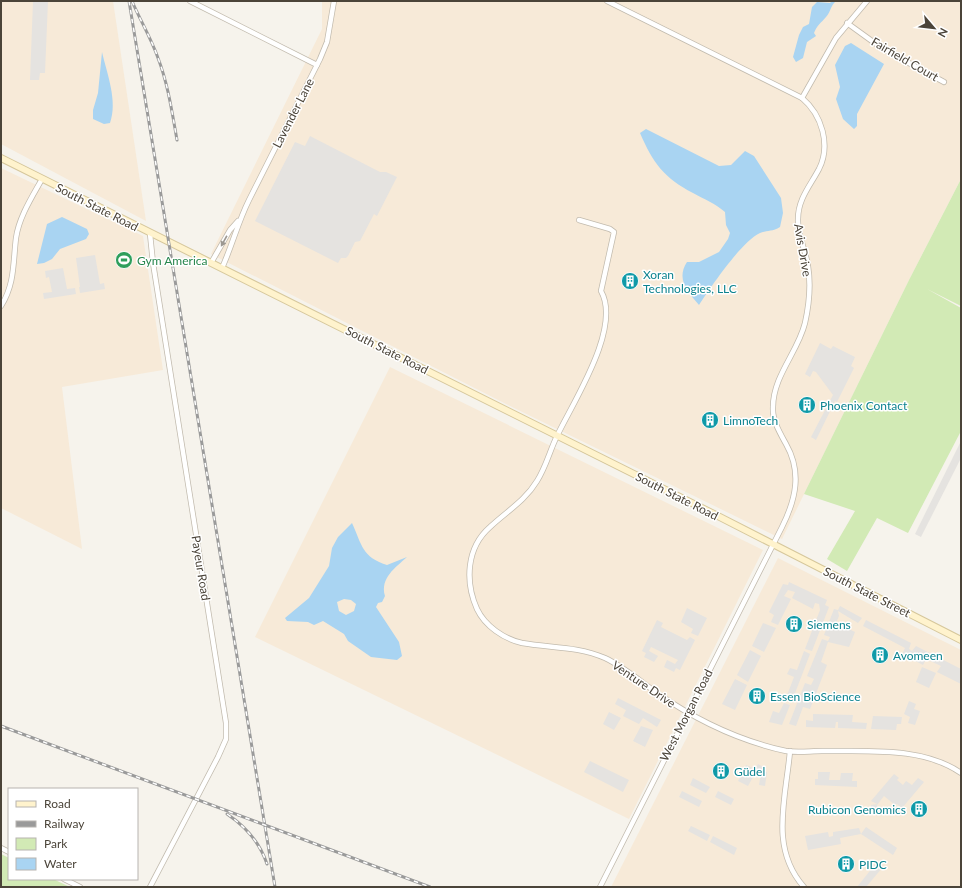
<svg xmlns="http://www.w3.org/2000/svg" width="962" height="888" viewBox="0 0 962 888" font-family="Lato,sans-serif">
	<rect width="100%" height="100%" fill="#f6f3ec"/>
	<g fill="#f7ead8">
		<polygon points="1,1 113,1 146,221 1,144"/>
		<polygon points="322,1 961,1 961,179 909,280 782,539 506,404 211,254 322,29"/>
		<polygon points="1,168 143,236 163,370 62,387 82,549 1,508"/>
		<polygon points="390,367 763,550 629,819 255,637"/>
		<polygon points="778,558 961,650 961,887 611,887"/>
	</g>
	<g fill="#d2eab5">
		<polygon points="961,179 961,306 927,289 961,308 961,431 908,533 877,518 847,571 827,559 855,511 804,494 909,280"/>
		<polygon points="1,854 9,858 9,879 53,879 70,887 1,887"/>
	</g>
	<g fill="#e5e3e0">
		<polygon points="33,1 48,1 45,73 40,73 39,80 30,80"/>
		<polygon points="310,136 380,172 386,172 397,177 377,216 374,214 360,241 355,242 348,256 346,258 341,258 338,263 255,221 295,142 305,146"/>
		<polygon points="95,255 100,284 104,283 105,289 80,293 79,287 80,287 76,258"/>
		<polygon points="63,268 67,289 75,288 76,294 44,299 43,293 52,292 49,277 46,278 45,271"/>
		<polygon points="820,343 831,349 833,346 855,357 851,366 854,368 837,402 835,401 816,440 811,437 833,395 816,372 813,371 810,377 805,374"/>
		<polygon points="961,441 961,458 921,537 915,534"/>
		<polygon points="789,582 827,600 825,605 829,607 812,651 805,649 820,610 819,604 815,603 813,609 792,598 795,592 788,590 784,596 791,599 778,625 771,622 774,615 769,612 783,584 788,585"/>
		<polygon points="840,606 862,618 858,623 838,611 839,616 836,623 855,632 849,647 828,642 821,662 827,665 810,709 803,707 796,726 789,724 805,683 811,685 814,679 807,676 822,639 828,641 830,637 824,635 834,609 838,610"/>
		<polygon points="687,608 707,618 698,636 691,633 693,629 681,622"/>
		<polygon points="657,620 663,623 661,627 687,640 690,637 695,640 680,670 676,668 674,672 664,667 667,660 675,664 678,660 651,647 649,651 658,656 654,662 644,657 646,653 642,651"/>
		<polygon points="866,620 911,643 909,649 912,651 916,646 961,669 961,684 937,672 941,666 926,659 923,665 902,654 905,648 863,626"/>
		<polygon points="763,623 776,628 764,652 752,646"/>
		<polygon points="750,650 761,656 748,682 737,675"/>
		<polygon points="804,651 810,654 792,701 786,698 794,677 787,674 790,668 797,670"/>
		<polygon points="922,667 936,673 929,688 916,682"/>
		<polygon points="735,679 747,685 735,710 722,704"/>
		<polygon points="618,698 661,720 657,727 643,718 639,724 623,716 626,710 615,704"/>
		<polygon points="909,701 916,704 914,709 920,711 915,725 908,723 910,717 904,714"/>
		<polygon points="784,703 790,705 782,725 769,722 773,711 779,713"/>
		<polygon points="609,712 621,718 614,730 603,724"/>
		<polygon points="813,714 853,715 852,722 867,723 866,729 838,728 838,722 836,722 835,728 806,727 806,720 813,721"/>
		<polygon points="873,716 902,717 901,724 897,724 896,730 871,729"/>
		<polygon points="641,726 653,730 645,747 633,741"/>
		<polygon points="590,761 629,780 623,792 584,772"/>
		<polygon points="758,764 765,768 763,771 767,772 765,786 759,785 761,772 757,770 748,786 738,781 746,765 755,769"/>
		<polygon points="818,772 830,772 829,780 840,780 841,773 853,773 852,781 857,781 857,787 815,785 815,779 818,779"/>
		<polygon points="894,774 899,778 897,780 903,785 906,781 912,785 918,778 924,782 902,808 897,804 895,805 884,796 877,805 877,812 871,812 871,805 877,804 871,801"/>
		<polygon points="693,778 710,787 706,793 690,785"/>
		<polygon points="682,791 702,801 699,807 679,797"/>
		<polygon points="718,791 734,799 731,805 715,797"/>
		<polygon points="691,826 710,835 707,841 688,831"/>
		<polygon points="866,827 897,848 893,855 861,834 840,838 841,844 808,850 805,836 828,832 829,837 833,836 833,832 859,828 861,834"/>
		<polygon points="713,836 737,848 734,855 710,842"/>
		<polygon points="877,862 883,867 866,887 857,887"/>
	</g>
	<g fill="#a9d4f2" fill-rule="evenodd">
		<path d="M832,1h4c-6,5 -5,11 -10,16 -5,6 -9,8 -12,16l2,3 -9,6 -4,16 -7,4 -3,-5 6,-22 4,-8 6,-3 3,-17 5,-5 13,1z"/>
		<polygon points="851,43 884,64 857,114 857,126 854,129 843,119 836,99 840,87 835,65 845,46"/>
		<path d="M102,52c5,22 16,49 8,71l-6,1 -11,-5v-9l5,-17z"/>
		<path d="M646,129l73,37 12,-1 14,-14 9,5 27,42 2,15 -3,14c-8,5 -13,3 -20,6 -19,9 -49,54 -61,72 -12,-14 -23,-26 -12,-43h12l20,-10 9,-13 2,-6 -4,-8 -1,-13c-9,-8 -21,-13 -32,-19 -29,-15 -40,-30 -53,-60z"/>
		<polygon points="62,217 87,229 89,234 86,239 60,249 52,259 44,263 37,264 47,224"/>
		<path d="M352,523c10,22 10,34 35,42l20,-8c-12,11 -27,21 -22,39l-3,6 -4,1 -2,4 23,35 3,14 -5,4 -26,-3 -23,-16 -4,-7 -21,-13 -9,4 -6,-3 -21,-1 -2,-3 24,-20 20,-32 3,-18 6,-11zM344,599l7,1 5,4 -2,7 -8,4 -7,-4 -2,-9z"/>
	</g>
	<g fill="none" stroke-linecap="round" stroke-linejoin="round">
		<g stroke="#c2bbae" stroke-width="6">
			<g id="minor">
				<polyline points="190,1 317,65"/>
				<polyline points="847,23 883,49 944,82"/>
				<polyline points="802,98 836,38 867,1"/>
				<path d="M579,220l31,9 4,3 -13,59c21,37 -28,111 -44,145 -7,14 -11,31 -20,45 -12,20 -30,30 -47,46 -24,21 -25,55 -13,82 8,17 27,30 45,34 29,5 55,3 83,15 19,9 35,23 52,35 39,27 83,48 129,58 12,2 24,0 36,0 45,1 100,-5 139,22"/>
				<polyline points="150,234 153,263 226,723 226,739 218,757 150,887"/>
				<polyline points="211,263 230,230 238,221"/>
				<path d="M222,268c10,-22 16,-46 27,-68l71,-141 7,-17 7,-41"/>
				<path d="M1,306c14,-22 12,-44 15,-68 3,-21 16,-41 26,-59"/>
				<path d="M790,751c-4,47 -21,97 14,136"/>
				<polyline points="1,848 9,852"/>
				<polyline points="64,879 80,887"/>
				<path d="M600,887l182,-360c14,-28 20,-55 4,-83 -6,-11 -14,-24 -13,-37 0,-31 25,-55 32,-84 4,-18 6,-39 3,-57 -2,-16 -11,-31 -10,-47 0,-20 12,-33 21,-50 12,-24 3,-54 -17,-71l-195,-97"/>
			</g>
		</g>
		<g stroke="#d6c79b" stroke-width="8">
			<polyline id="secondary" points="1,158 712,513 961,640"/>
		</g>
		<use href="#minor" stroke="#fff" stroke-width="4.5"/>
		<use href="#secondary" stroke="#fff3cd" stroke-width="6"/>
		<g stroke="#9a9a9a" stroke-width="3">
			<g id="rail">
				<polyline points="129,1 275,887"/>
				<path d="M132,1c8,19 19,37 26,57 10,26 14,54 19,82"/>
				<polyline points="1,726 430,887"/>
				<path d="M227,814c18,12 33,29 40,50"/>
			</g>
		</g>
		<use href="#rail" stroke="#fff" stroke-width="1.5" stroke-dasharray="4.5" stroke-linecap="butt"/>
	</g>
	<defs><path id="oneway-solid" d="M-6-.8H1V-3.2L6.5 0L1 3.2V.8H-6Z"/></defs>
	<use fill="#9c9892" href="#oneway-solid" transform="translate(224 241) rotate(119)"/>
	<defs>
		<g id="stadium-disc" transform="scale(0.9)"><circle r="9.5" fill="#2e9e5b" stroke="#fff"/><path d="M0-5a6.5 5 0 1 0 0 10a6.5 5 0 1 0 0-10ZM-3.5-1.8h7v3.6h-7Z" fill="#fff"/></g>
		<g id="building-disc" transform="scale(0.9)"><circle r="9.5" fill="#0f9aa8" stroke="#fff"/><path d="M-4-6H4V6H1V3H-1V6H-4ZM-2.5-4.3h1.7v1.8h-1.7ZM.8-4.3h1.7v1.8H.8ZM-2.5-1h1.7V.8h-1.7ZM.8-1h1.7V.8H.8Z" fill="#fff"/></g>
	</defs>
	<g fill-rule="evenodd">
		<use href="#stadium-disc" x="124" y="260"/>
		<use href="#building-disc" x="630" y="281"/>
		<use href="#building-disc" x="807" y="405"/>
		<use href="#building-disc" x="710" y="420"/>
		<use href="#building-disc" x="794" y="624"/>
		<use href="#building-disc" x="880" y="655"/>
		<use href="#building-disc" x="757" y="696"/>
		<use href="#building-disc" x="721" y="771"/>
		<use href="#building-disc" x="919" y="809"/>
		<use href="#building-disc" x="846" y="864"/>
	</g>
	<g text-anchor="middle" dominant-baseline="central" stroke-width="3" stroke-linejoin="round" paint-order="stroke">
		<g font-size="12" fill="#4b4439" stroke="#fff">
			<text transform="translate(905 59) rotate(30)">Fairfield Court</text>
			<text transform="translate(293 113) rotate(-63)">Lavender Lane</text>
			<text transform="translate(97 207) rotate(27)">South State Road</text>
			<text transform="translate(803 250) rotate(80)">Avis Drive</text>
			<text transform="translate(387 350) rotate(27)">South State Road</text>
			<text transform="translate(677 496) rotate(27)">South State Road</text>
			<text transform="translate(201 568) rotate(81)">Payeur Road</text>
			<text transform="translate(867 592) rotate(27)">South State Street</text>
			<text transform="translate(644 684) rotate(34)">Venture Drive</text>
			<text transform="translate(686 715) rotate(-63)">West Morgan Road</text>
		</g>
		<g font-size="12" fill="#27864d" stroke="#fff" text-anchor="start">
			<text x="137" y="260">Gym America</text>
		</g>
		<g font-size="12" fill="#0d838f" stroke="#fff" text-anchor="start">
			<text x="643" y="274">Xoran<tspan x="643" dy="14">Technologies, LLC</tspan></text>
			<text x="820" y="405">Phoenix Contact</text>
			<text x="723" y="420">LimnoTech</text>
			<text x="807" y="624">Siemens</text>
			<text x="893" y="655">Avomeen</text>
			<text x="770" y="696">Essen BioScience</text>
			<text x="734" y="771">Güdel</text>
			<text x="906" y="809" text-anchor="end">Rubicon Genomics</text>
			<text x="859" y="864">PIDC</text>
		</g>
	</g>
	<rect width="962" height="888" fill="none" stroke="#4b4439" stroke-width="4"/>
	<rect x="8" y="788" width="130" height="92" fill="#ffffff" stroke="#b7b4b0"/>
	<rect x="16" y="801" width="20" height="6" fill="#fff3cd" stroke="#b7b4b0"/>
	<text x="44" y="808" font-size="12" fill="#4b4439">Road</text>
	<rect x="16" y="821" width="20" height="6" fill="#9a9a9a" stroke="#b7b4b0"/>
	<text x="44" y="828" font-size="12" fill="#4b4439">Railway</text>
	<rect x="16" y="838" width="20" height="12" fill="#d2eab5" stroke="#b7b4b0"/>
	<text x="44" y="848" font-size="12" fill="#4b4439">Park</text>
	<rect x="16" y="858" width="20" height="12" fill="#a9d4f2" stroke="#b7b4b0"/>
	<text x="44" y="868" font-size="12" fill="#4b4439">Water</text>
	<g transform="translate(934 28) rotate(118)" stroke="#ffffff" stroke-width="3" paint-order="stroke">
	<path d="M0-3L7 15L0 10L-7 15Z" fill="#4b4439"/>
	<text y="-6" font-size="11" font-weight="bold" text-anchor="middle" fill="#4b4439">N</text>
	</g>
</svg>
